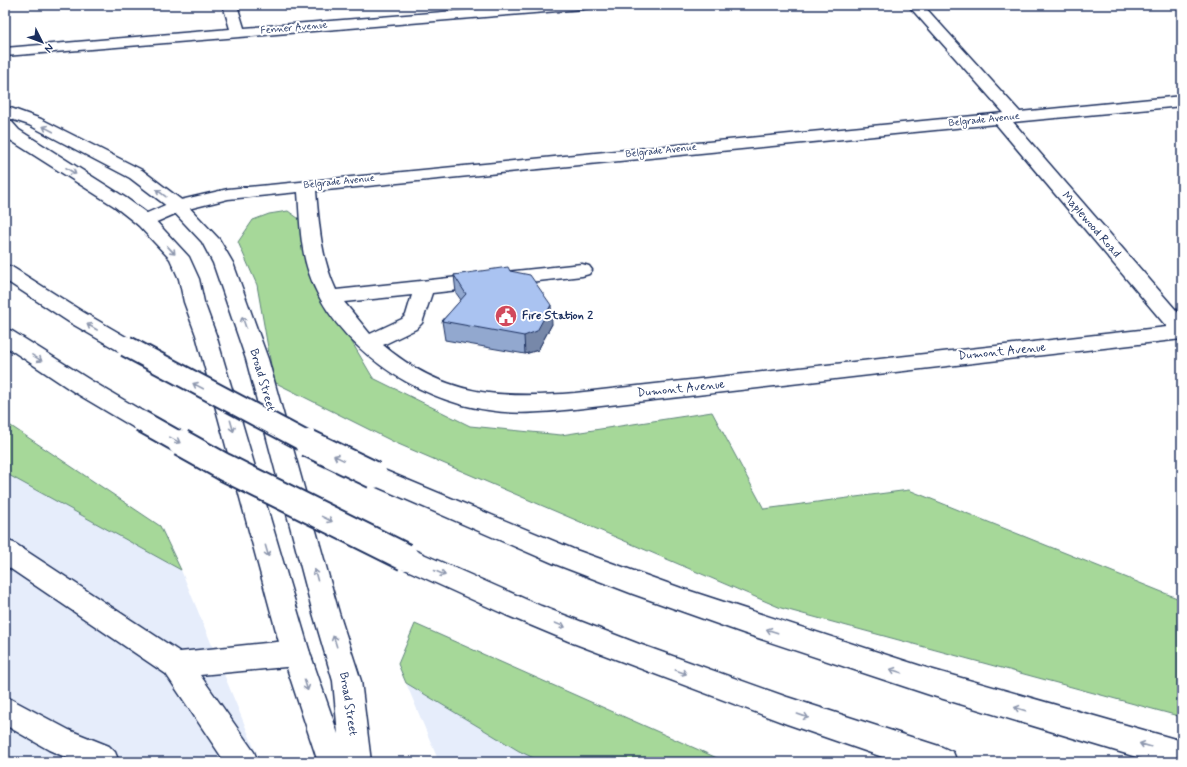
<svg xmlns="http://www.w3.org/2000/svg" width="1187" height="767" viewBox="0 0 1187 767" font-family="Mynerve,sans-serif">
	<rect width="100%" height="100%" fill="#fff"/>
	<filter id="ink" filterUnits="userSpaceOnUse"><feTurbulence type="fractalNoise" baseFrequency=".025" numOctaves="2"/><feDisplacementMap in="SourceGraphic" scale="8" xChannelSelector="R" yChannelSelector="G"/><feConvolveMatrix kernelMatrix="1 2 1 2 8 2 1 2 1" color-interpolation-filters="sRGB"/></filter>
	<g filter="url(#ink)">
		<g fill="#e6edfb">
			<polygon points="5,473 181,570 260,762 5,762"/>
			<polygon points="406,683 555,762 439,762"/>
		</g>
		<g fill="#a6d899" stroke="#60847c">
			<polygon points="288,211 302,221 316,281 373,378 470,426 561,435 712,412 764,509 909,490 1182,600 1182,717 781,608 396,443 274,382 257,285 238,242 253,220 269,214"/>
			<polygon points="5,422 160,526 181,570 5,473"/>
			<polygon points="415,624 726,762 542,762 519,751 406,683 398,664"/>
		</g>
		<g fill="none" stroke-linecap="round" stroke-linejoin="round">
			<g stroke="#1b2f5e" stroke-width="3">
				<g id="minor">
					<polygon points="223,5 237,5 244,28 531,5 590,5 588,8 583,9 5,56 5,48 230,29"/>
					<path d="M908,5h15l97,107 162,-16v10l-169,16 169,195v22l-607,70c-29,3 -58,6 -87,1 -73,-10 -155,-65 -179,-137 -9,-26 -9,-54 -11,-81l-70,7 -44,11 -39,17 -7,-2 -2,-4 2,-4 34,-15 56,-13 776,-76zM996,124l171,203 -592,66c-75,6 -132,3 -192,-48l33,-16 6,-6 10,-30 150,-17 7,-2 3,-4 -3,-4 -7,-2 -246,26c-15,-32 -17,-65 -20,-99zM412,295l-6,20 -4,4 -32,15 -26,-32z"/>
					<polygon points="5,540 14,543 180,652 296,640 306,644 310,653 306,662 296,666 200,675 254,752 258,762 225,762 166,674 5,565"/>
					<polygon points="5,696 69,730 109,746 115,752 119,762 77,762 49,750 5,725"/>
				</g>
			</g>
			<g stroke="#1b2f5e" stroke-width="3">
				<polygon id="major" points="5,106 41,119 142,170 184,202 219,239 233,263 268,359 339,613 361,681 371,762 318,762 282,653 196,335 184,302 179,279 170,259 138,225 114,206 7,138 5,135 5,120 11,121 19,130 126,198 152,217 189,257 199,279 204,302 216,335 310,653 338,734 333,681 313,613 246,359 213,263 202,242 172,210 130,178 29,125 5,117"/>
			</g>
			<g stroke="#1b2f5e" stroke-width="3">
				<g id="highway">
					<polygon points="5,265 12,267 83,312 133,341 137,346 133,351 126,353 119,351 69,322 5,280"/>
					<polygon points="5,329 12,331 90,380 149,415 152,421 149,427 141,429 133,427 74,392 5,346"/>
					<polygon points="374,466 573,549 681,588 930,669 1182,741 1182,762 1153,762 930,695 743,633 633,594 555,564 366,482 362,475 366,468"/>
					<polygon points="405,546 541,606 639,644 787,697 942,747 953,752 957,762 897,762 787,724 573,643 506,615 396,565 392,557 396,549"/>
				</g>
			</g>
			<use href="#minor" fill="#fff" fill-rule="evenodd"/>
			<use href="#major" fill="#fff" fill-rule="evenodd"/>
			<use href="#highway" fill="#fff" fill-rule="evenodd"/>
			<g stroke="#1b2f5e" stroke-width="24" stroke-linecap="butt">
				<g id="highway-bridge-far1">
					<polyline points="126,346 310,444"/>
					<polyline points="141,421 182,444"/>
				</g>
			</g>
			<g stroke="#1b2f5e" stroke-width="30" stroke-linecap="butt">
				<g id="highway-bridge">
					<polyline points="181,443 224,467 405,557"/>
					<polyline points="308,443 374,475"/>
				</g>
			</g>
			<use href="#highway-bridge-far1" stroke="#fff" stroke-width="20"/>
			<use href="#highway-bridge" stroke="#fff" stroke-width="26"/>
		</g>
		<polygon fill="#92a8cf" stroke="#1b2f5e" points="510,271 552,324 538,350 525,354 445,340 442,321 461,300 456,293 454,275"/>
		<polygon fill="#7788a9" stroke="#1b2f5e" points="551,305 552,324 538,350 525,354 524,336"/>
		<polygon fill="#aac3f1" stroke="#1b2f5e" points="508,267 510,271 530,275 551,305 537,331 524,336 442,321 466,294 454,275"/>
		<defs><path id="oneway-shaft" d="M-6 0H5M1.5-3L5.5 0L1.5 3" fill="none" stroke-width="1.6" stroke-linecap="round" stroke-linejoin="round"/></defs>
		<g stroke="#8d97ae">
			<use href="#oneway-shaft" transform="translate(48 129) rotate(-152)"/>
			<use href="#oneway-shaft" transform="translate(71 171) rotate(33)"/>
			<use href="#oneway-shaft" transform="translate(161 193) rotate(-143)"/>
			<use href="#oneway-shaft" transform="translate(171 250) rotate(47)"/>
			<use href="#oneway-shaft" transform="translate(244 322) rotate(-109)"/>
			<use href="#oneway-shaft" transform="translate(92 327) rotate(-150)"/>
			<use href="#oneway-shaft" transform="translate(37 358) rotate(32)"/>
			<use href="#oneway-shaft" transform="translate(198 386) rotate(-152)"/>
			<use href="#oneway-shaft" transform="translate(232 426) rotate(74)"/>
			<use href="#oneway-shaft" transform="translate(175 440) rotate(29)"/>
			<use href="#oneway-shaft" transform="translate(339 458) rotate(-154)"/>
			<use href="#oneway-shaft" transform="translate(327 519) rotate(26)"/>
			<use href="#oneway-shaft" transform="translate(267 551) rotate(74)"/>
			<use href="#oneway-shaft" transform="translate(440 573) rotate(24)"/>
			<use href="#oneway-shaft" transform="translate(316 575) rotate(-105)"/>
			<use href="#oneway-shaft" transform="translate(560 625) rotate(22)"/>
			<use href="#oneway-shaft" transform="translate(772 631) rotate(-162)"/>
			<use href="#oneway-shaft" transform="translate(335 641) rotate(-107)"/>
			<use href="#oneway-shaft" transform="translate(896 671) rotate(-162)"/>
			<use href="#oneway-shaft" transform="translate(681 672) rotate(20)"/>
			<use href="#oneway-shaft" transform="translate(306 685) rotate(73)"/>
			<use href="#oneway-shaft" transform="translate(1020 709) rotate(-163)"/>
			<use href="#oneway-shaft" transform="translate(803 716) rotate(19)"/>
			<use href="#oneway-shaft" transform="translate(1145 745) rotate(-164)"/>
		</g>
	</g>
	<defs>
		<g id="civic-disc" transform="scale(1.15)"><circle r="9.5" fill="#d1495b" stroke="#fff"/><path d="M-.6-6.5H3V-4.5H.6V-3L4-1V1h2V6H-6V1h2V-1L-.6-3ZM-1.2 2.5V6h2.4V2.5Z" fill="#fff"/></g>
	</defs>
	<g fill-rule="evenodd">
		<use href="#civic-disc" x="506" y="316"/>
	</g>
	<g text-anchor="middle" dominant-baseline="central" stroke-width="4" stroke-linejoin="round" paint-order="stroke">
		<g font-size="10" fill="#1b2f5e" stroke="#fff">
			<text transform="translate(294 28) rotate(-5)">Fenner Avenue</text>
			<text transform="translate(984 120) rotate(-6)">Belgrade Avenue</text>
			<text transform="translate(661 151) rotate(-6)">Belgrade Avenue</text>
			<text transform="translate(339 182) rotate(-6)">Belgrade Avenue</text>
		</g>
		<g font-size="12" fill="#1b2f5e" stroke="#fff">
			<text transform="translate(1091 225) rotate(49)">Maplewood Road</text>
			<text transform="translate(1002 352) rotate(-6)">Dumont Avenue</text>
			<text transform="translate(262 380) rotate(74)">Broad Street</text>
			<text transform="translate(681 389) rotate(-6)">Dumont Avenue</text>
			<text transform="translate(348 704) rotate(81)">Broad Street</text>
		</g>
		<g font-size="12" font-weight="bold" fill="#1b2f5e" stroke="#fff" text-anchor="start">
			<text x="522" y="316">Fire Station 2</text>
		</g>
	</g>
	<rect width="1187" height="767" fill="none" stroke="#fff" stroke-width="20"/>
	<rect x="10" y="10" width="1167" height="747" fill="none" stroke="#1b2f5e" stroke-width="1.5" filter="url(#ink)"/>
	<g transform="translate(42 42) rotate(132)" stroke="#ffffff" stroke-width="3" paint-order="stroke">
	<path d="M0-3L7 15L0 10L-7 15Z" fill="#1b2f5e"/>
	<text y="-6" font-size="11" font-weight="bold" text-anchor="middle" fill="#1b2f5e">N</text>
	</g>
</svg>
